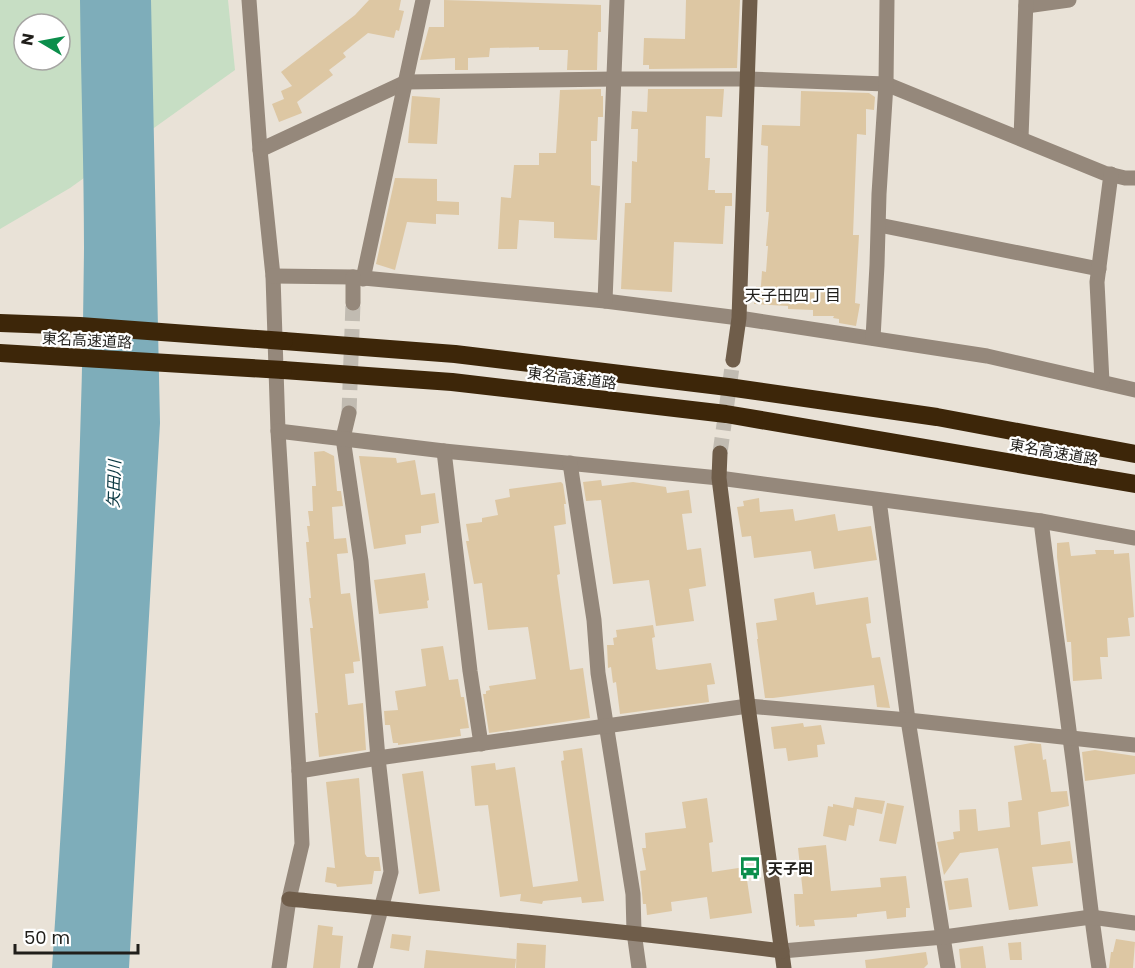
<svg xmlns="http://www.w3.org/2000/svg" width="1135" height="968" viewBox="0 0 1135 968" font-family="Poppins,'Noto Sans JP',sans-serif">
	<rect width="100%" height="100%" fill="#e9e2d7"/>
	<path fill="#c7dec4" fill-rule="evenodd" d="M0,0h228l7,70 -165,118 -70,41zM24,24h36v36h-36z"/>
	<path fill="#7eadba" d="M80,0h71l9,423 -31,545h-77c16,-240 30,-480 32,-720 0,-82 -3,-165 -4,-248z"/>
	<g fill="#ddc7a3">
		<polygon points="369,0 401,0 399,10 404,11 399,31 396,30 394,38 368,33 343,53 346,57 329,70 333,75 297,102 302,113 279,122 272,104 284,99 281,91 292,86 281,72 355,15"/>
		<polygon points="444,0 601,5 601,32 598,32 597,70 567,70 568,50 539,50 539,47 490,48 489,57 468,58 468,70 455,70 455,58 420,60 429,27 444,27"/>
		<polygon points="686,0 740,0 737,68 649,69 649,65 643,65 644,38 685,39"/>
		<polygon points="601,89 601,96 603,96 603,117 598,117 597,141 591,141 591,185 600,186 597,240 554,238 554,222 519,220 517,249 498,249 501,197 511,198 514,165 539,165 539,153 556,153 560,90"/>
		<polygon points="648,89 724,89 722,117 706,116 705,158 710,158 708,190 715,190 715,193 732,193 732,206 725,206 723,244 674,242 672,292 621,289 625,203 631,203 632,161 637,162 638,129 631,129 632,111 647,112"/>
		<polygon points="801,91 869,93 875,97 874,110 866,109 866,135 857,134 853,235 859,235 855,303 860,304 856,326 839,323 839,319 833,318 834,316 813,316 813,310 788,309 788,306 754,304 756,286 761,286 762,271 766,272 768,246 766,246 769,212 766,212 768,146 761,145 762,125 800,126"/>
		<polygon points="412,96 440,98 437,144 408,143"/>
		<polygon points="395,178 437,179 437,201 459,202 459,215 436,214 436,224 407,222 395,270 376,264"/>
		<polygon points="324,451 334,456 337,491 341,491 343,506 332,507 334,539 346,538 348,553 337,554 341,594 350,593 360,661 353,662 354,673 345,674 348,705 363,703 366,750 319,757 315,713 318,713 310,628 313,628 309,598 311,598 306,542 309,542 307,526 310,526 308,511 313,511 312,486 316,486 314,452"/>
		<polygon points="359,456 396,458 397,463 415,460 421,495 435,493 439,523 421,526 421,533 405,535 406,544 374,549"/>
		<polygon points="601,480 602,486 633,482 666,487 667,493 689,490 692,513 682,514 687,550 701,548 706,586 689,589 694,621 656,626 649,580 613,584 601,500 586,501 583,482"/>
		<polygon points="561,482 563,484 566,504 564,504 566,524 554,526 560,574 557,575 570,670 583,668 590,718 489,733 483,694 486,694 486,691 490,690 489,686 536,679 528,627 488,630 482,583 474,584 466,541 469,541 466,524 482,522 482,518 498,515 495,500 510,497 509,489"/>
		<polygon points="759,498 760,512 793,509 795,521 835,514 838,531 871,526 877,560 814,569 811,551 754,558 751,536 742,537 737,507 744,506 743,501"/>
		<polygon points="1069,542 1071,556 1096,554 1095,550 1114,550 1114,554 1129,553 1134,617 1128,618 1130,636 1107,638 1108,657 1100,657 1102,679 1073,681 1071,642 1067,642 1057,557 1057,543"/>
		<polygon points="425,573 429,600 427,601 428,608 379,614 374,580"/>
		<polygon points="814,592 816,605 868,597 871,623 866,624 872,658 880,657 890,708 877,707 874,685 773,698 765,698 757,639 758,639 756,623 777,620 774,599"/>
		<polygon points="653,625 655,637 652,638 656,669 659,670 711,663 715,684 707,685 709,702 620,714 616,682 613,683 611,667 608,668 607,645 614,645 613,638 617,637 616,630"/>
		<polygon points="443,646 449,680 458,679 461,697 464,697 469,728 460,729 461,736 398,745 398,743 393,743 390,725 385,725 384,711 398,710 395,691 426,686 421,649"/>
		<polygon points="803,723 804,727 821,725 825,744 817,745 818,757 788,761 786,748 774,749 771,727"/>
		<polygon points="1031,743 1041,744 1043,760 1046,759 1051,792 1067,791 1069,806 1038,812 1041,845 1070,841 1073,863 1032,867 1038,906 1009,910 998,848 960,853 944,875 937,842 954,839 953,832 960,831 959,810 976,809 978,831 1010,827 1008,802 1022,800 1014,746"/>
		<polygon points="582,748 604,901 582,903 581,897 543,901 542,904 520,901 521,894 500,897 488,805 475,806 471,766 495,763 496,770 515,767 533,887 578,881 561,761 564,760 563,751"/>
		<polygon points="1095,750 1135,756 1135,774 1085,781 1082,752"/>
		<polygon points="423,771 440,891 419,894 402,774"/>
		<polygon points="359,778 365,854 367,857 379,857 381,871 374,871 372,884 337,887 336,884 325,882 327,867 335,868 326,782"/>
		<polygon points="855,797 885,801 882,814 857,809 854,826 849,825 846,841 823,836 828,806 833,807 833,804 853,808"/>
		<polygon points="707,798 713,842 709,843 712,872 745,867 752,913 710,919 707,897 671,902 672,911 647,915 646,904 643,904 640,871 646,870 642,848 646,848 645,833 686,828 682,802"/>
		<polygon points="887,803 904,806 896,844 879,841"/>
		<polygon points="826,845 831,891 881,887 880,878 906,876 910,908 906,908 906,917 887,919 886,911 857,914 857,917 814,920 815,926 799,927 799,925 796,926 794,894 803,894 798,848"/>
		<polygon points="968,878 972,907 949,910 944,881"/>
		<polygon points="318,925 333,927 332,935 343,936 340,968 313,968"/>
		<polygon points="392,934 411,936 409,951 390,948"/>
		<polygon points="1116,939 1135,942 1133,968 1109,968 1111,952 1113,952"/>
		<polygon points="1021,942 1022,960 1010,960 1008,943"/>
		<polygon points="517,943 546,945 545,968 516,968"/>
		<polygon points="983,946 986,968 961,968 959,949"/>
		<polygon points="426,950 516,959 515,968 424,968"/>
		<polygon points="926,952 928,964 924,968 866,968 865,960"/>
	</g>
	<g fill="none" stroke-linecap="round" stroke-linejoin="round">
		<polyline stroke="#c1bbb1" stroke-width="15" stroke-dasharray="15 8" stroke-linecap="butt" points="349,413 353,303"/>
		<polyline stroke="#c1bbb1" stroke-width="15" stroke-dasharray="15 8" stroke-linecap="butt" points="720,453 733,360"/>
		<g stroke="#95887b" stroke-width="15">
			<polyline points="249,0 260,150 273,276 278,431 299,771 302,844 289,899 279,968"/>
			<polyline points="1026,6 1069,0"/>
			<polyline points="1021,138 1026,0"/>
			<polyline points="260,150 406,82 615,79 747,79 886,84 1104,173 1125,178 1135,178"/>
			<polyline points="879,225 1099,269"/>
			<polyline points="273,276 353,277 605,301 739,318 987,356 1135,390"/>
			<polyline points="363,279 423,0"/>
			<polyline points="605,301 617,0"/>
			<polyline points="353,303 353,277"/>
			<polyline points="873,338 877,265 879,194 886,84 887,0"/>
			<polyline points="1102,382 1097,282 1111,174"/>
			<polyline points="349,413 343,438 361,561 378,758 391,872 365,968"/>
			<polyline points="278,431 444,451 719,478 1041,521 1135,538"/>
			<polyline points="444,451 470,671 481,744"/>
			<polyline points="570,463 594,620 598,673 633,894 634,932 639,968"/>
			<polyline points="879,500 908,720 948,968"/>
			<path d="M1041,521c9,73 20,145 29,217 11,77 17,154 29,230"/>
			<polyline points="299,771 378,758 748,706 908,720 1135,745"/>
			<polyline points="782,951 944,937 1091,917 1135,923"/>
		</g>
		<g stroke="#6f5d4a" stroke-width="15">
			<polyline points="733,360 739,318 750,0"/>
			<polyline points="720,453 719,478 748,706 784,968"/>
			<path d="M289,899c164,16 329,31 493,52"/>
		</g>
		<g stroke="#3d2609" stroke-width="18">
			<polyline points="284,341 455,354 728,387 937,417 1135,454"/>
			<polyline points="283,370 452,382 726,414 1135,484"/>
		</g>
		<g stroke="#3d2609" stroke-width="18">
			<polyline points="0,323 80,326 284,341"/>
			<polyline points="0,353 283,370"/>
		</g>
	</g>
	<defs>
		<g id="bus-bare" transform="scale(1.8)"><path d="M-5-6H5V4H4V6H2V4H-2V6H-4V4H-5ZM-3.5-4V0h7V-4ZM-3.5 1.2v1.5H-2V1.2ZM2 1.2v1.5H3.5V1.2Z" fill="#0b8e4b" stroke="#fff" stroke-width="2.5" paint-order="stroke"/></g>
	</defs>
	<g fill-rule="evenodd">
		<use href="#bus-bare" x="750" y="868"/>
	</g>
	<g text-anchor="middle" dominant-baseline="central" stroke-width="4.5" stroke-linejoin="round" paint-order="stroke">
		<g font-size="15" fill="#201e1a" stroke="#fff">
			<text transform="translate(87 340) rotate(3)">東名高速道路</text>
			<text transform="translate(572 378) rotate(7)">東名高速道路</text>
			<text transform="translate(1054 452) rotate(10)">東名高速道路</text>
		</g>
		<g font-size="15" font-weight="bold" fill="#201e1a" stroke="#fff" text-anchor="start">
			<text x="768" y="868">天子田</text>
		</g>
		<g font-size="16" fill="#201e1a" stroke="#fff">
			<text x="793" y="295">天子田四丁目</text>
		</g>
		<g font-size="16" font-style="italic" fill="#093741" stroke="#fff">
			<text transform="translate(114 484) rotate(-88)">矢田川</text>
		</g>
	</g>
	<g transform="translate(42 42) rotate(280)"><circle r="28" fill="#ffffff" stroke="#a6a5a3" stroke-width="1.5"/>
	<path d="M0-4.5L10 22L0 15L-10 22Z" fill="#0b8e4b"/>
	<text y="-9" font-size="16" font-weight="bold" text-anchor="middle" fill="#201e1a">N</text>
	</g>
	<path d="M15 944v9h123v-9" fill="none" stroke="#201e1a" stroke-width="3"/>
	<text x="24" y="944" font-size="18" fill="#201e1a" stroke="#ffffff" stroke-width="4.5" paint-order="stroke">50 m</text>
</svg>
